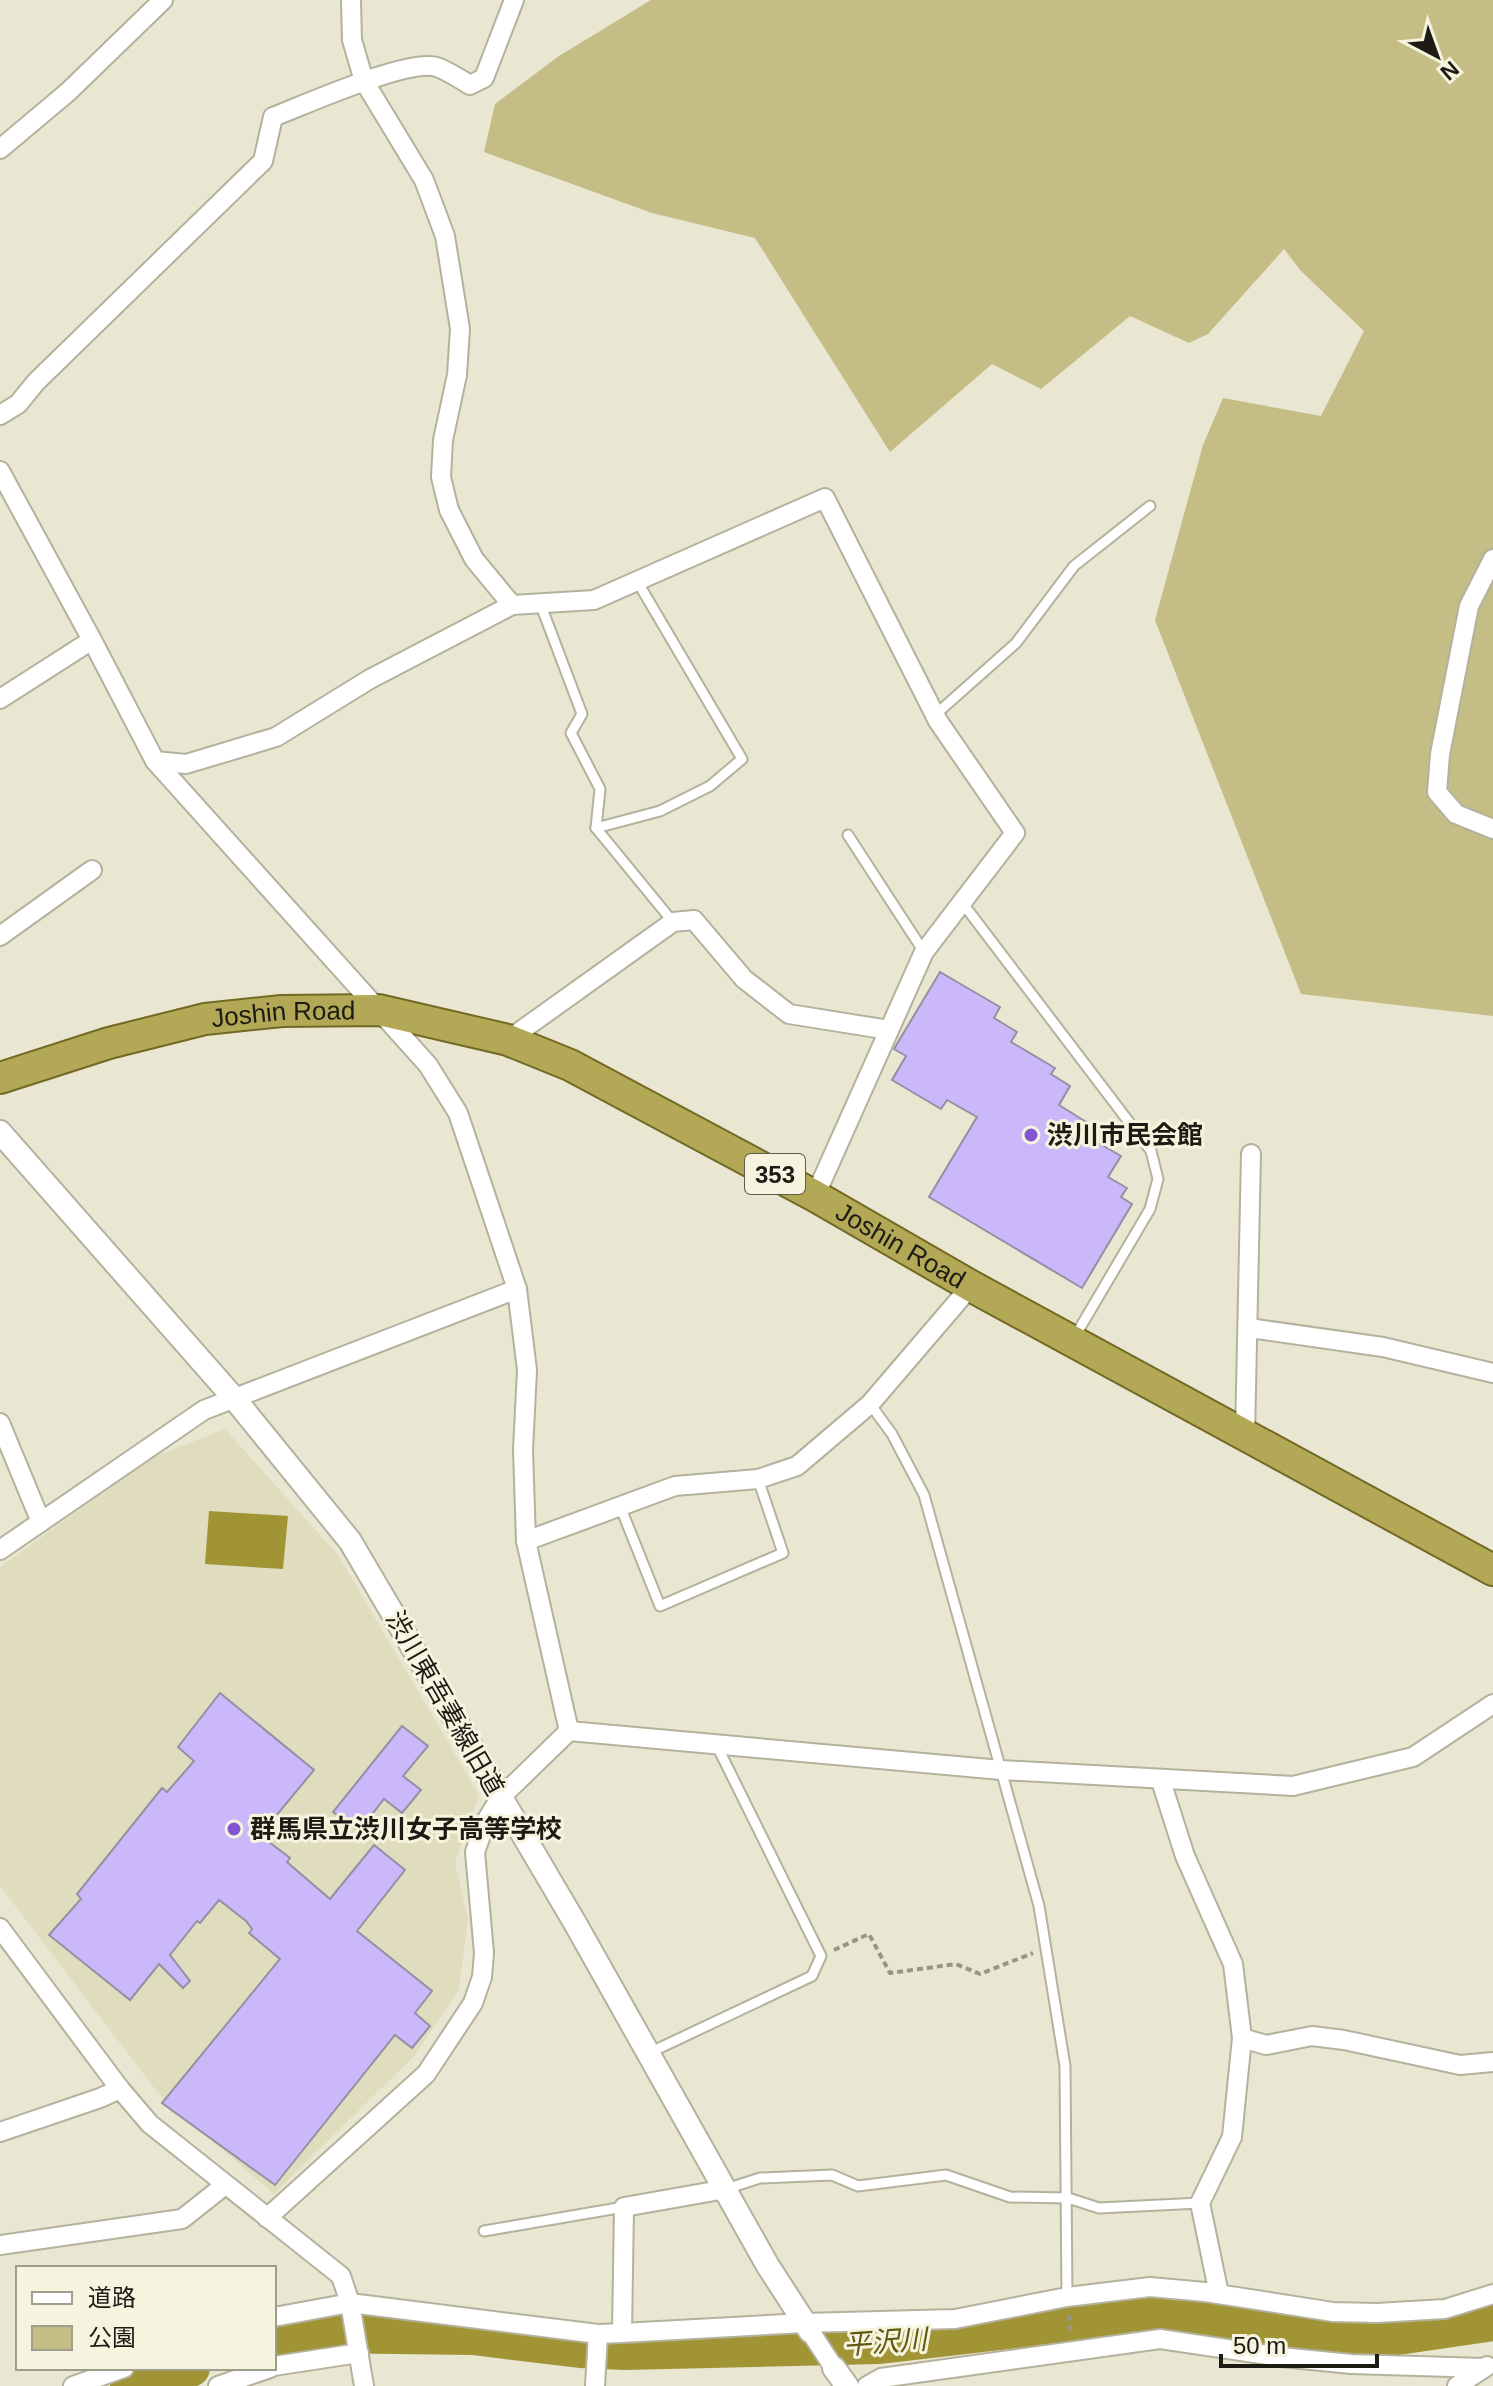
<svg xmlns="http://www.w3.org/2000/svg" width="1493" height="2386" viewBox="0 0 1493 2386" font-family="Arial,'Noto Sans JP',sans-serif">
	<rect width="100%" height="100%" fill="#e9e6d1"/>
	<polygon fill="#e0ddbf" points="225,1429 338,1555 479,1795 455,1863 468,1919 459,1990 414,2056 274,2194 162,2098 0,1886 0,1567 151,1458"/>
	<polygon fill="#c4bd85" points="651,0 1493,0 1493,1016 1301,994 1155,620 1203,445 1223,398 1321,416 1364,331 1301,271 1284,249 1208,334 1189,343 1130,316 1041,389 992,364 890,452 755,238 652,213 484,152 495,104 559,56"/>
	<polygon fill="#a09435" points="209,1511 288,1516 283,1569 205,1564"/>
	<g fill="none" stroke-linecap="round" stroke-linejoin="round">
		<g stroke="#a09435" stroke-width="38">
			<polyline points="274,2345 319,2334 473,2336 580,2349 625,2351 878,2345 1158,2313 1282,2333 1384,2338 1493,2322"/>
			<polyline points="129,2386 191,2368"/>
		</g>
	</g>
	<g fill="#cab8fa" stroke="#9490a3" stroke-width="2">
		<polygon points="940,972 1000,1007 994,1018 1017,1032 1011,1042 1055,1068 1051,1074 1070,1086 1059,1105 1099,1130 1093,1140 1121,1156 1108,1177 1127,1188 1121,1197 1132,1204 1082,1288 929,1197 977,1117 947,1100 941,1109 892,1080 906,1056 894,1049"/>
		<polygon points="220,1693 314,1770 260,1835 290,1858 287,1862 330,1899 374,1845 405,1870 357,1931 432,1991 415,2013 430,2026 412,2048 395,2035 275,2185 162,2103 280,1959 249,1933 252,1929 246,1921 219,1900 200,1923 197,1921 170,1955 190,1981 183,1988 159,1964 130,2000 49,1935 81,1899 77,1894 162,1788 167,1792 194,1761 178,1747"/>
		<polygon points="402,1726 428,1746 403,1776 421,1790 402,1813 384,1799 359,1831 333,1812"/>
	</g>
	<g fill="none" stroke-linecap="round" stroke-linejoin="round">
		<g stroke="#b4b19d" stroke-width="13">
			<g id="service">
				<polyline points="540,603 582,714 571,733 600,789 596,828 673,922"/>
				<polyline points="935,715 1016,643 1074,566 1150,506"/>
				<polyline points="596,828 660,811 710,786 742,759 637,581"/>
				<polyline points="848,835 924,952"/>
				<polyline points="961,901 1151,1151 1158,1179 1150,1209 1074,1338"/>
				<polyline points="870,1404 892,1434 924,1495 1039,1906 1065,2066 1067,2297"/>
				<polyline points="620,1506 660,1606 783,1553 758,1479"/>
				<polyline points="649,2053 812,1976 821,1956 717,1746"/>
				<polyline points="726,2189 760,2178 832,2175 858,2186 946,2175 1010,2197 1068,2198 1099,2208 1200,2203"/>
				<polyline points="484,2231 624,2207"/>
			</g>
		</g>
		<g stroke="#b4b19d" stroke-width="22">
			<g id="minor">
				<polyline points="351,0 352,40 364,81 424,180 445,236 460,329 457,375 443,440 441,477 449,510 474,559 512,605"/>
				<polyline points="0,149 68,92 163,0"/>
				<path d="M0,415l18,-11 18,-22 227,-221 10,-44c31,-12 136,-59 164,-50 11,4 23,12 33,18l14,-7 30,-78"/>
				<polyline points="0,471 92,640 155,761 428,1065 458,1113 517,1289 527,1370 523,1450 526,1541 569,1731"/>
				<polyline points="1493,559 1469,606 1440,754 1437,792 1456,814 1493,829"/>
				<polyline points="0,699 92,640"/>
				<polyline points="155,761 186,764 276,737 370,679 512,605 594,600 825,498 938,721 1015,833 924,952 815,1196"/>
				<polyline points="0,936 92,870"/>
				<polyline points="508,1040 673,922 694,920 744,979 789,1014 889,1030"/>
				<polyline points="1249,1328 1383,1347 1493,1373"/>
				<polyline points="0,1423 41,1522"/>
				<polyline points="1245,1436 1251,1154"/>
				<polyline points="526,1541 675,1486 758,1479 797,1466 870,1404 971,1286"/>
				<polyline points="0,1550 204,1410 517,1289"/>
				<polyline points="1161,1781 1185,1856 1233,1964 1242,2038 1266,2045 1312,2036 1344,2040 1460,2065 1493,2062"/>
				<polyline points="0,1928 120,2089 150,2124 341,2276 350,2303 364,2386"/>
				<polyline points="0,2132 100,2098 120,2089"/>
				<polyline points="267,2218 426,2074 473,2003 482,1977 484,1953 475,1852 486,1821 500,1798 569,1731 1001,1770 1293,1786 1413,1757 1493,1704"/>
				<polyline points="0,2245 182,2219 225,2185"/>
				<polyline points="1219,2294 1200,2203 1232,2137 1242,2038"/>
				<polyline points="274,2317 350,2303 598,2334 622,2333 804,2323 955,2319 1067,2297 1150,2287 1205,2292 1333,2312 1377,2313 1445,2309 1493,2294"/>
				<polyline points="810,2331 834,2368"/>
				<polyline points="622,2333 624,2207 726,2189"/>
				<polyline points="274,2366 359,2353"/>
				<polyline points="73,2386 124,2368"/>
				<polyline points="218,2386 270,2368"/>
				<polyline points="595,2386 598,2334"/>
				<polyline points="867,2386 881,2378 1160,2339 1281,2357 1351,2364 1484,2368"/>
				<polyline points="1457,2386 1487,2366"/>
			</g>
		</g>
		<g stroke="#b4b19d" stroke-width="26">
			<g id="tertiary">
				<polyline points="0,1132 233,1397 350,1541 575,1923 768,2266 810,2331"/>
				<polyline points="834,2368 847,2386"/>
			</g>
		</g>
		<g stroke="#726924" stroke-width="34">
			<g id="trunk">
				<path id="s1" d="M0,1078l109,-35 96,-24 77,-8 97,-1 129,30 62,25 245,131 156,90 522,284"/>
			</g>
		</g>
		<g stroke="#979585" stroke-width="4" stroke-dasharray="6 4" stroke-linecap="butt">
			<polyline points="834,1950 869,1934 890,1973 956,1964 980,1974 1033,1953"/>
			<polyline points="1069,2315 1071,2335"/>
		</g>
		<use href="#service" stroke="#fff" stroke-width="9"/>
		<use href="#minor" stroke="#fff" stroke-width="18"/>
		<use href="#tertiary" stroke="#fff" stroke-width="22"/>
		<use href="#trunk" stroke="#b3a856" stroke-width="30"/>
	</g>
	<g fill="#8256d0" stroke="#f6f4de" stroke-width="3">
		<circle cx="1031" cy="1135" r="8"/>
		<circle cx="234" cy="1829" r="8"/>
	</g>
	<g text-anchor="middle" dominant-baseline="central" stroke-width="6" stroke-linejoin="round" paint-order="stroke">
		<rect fill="#f6f4de" stroke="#5e5d51" stroke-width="2" x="745" y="1154" width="60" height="40" rx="6"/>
		<g font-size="24" font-weight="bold" fill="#1d1c14">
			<text x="775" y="1174">353</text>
		</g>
		<g font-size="26" fill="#1d1c14" stroke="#f6f4de">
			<text stroke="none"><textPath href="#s1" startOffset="292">Joshin Road</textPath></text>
			<text stroke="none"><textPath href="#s1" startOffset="964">Joshin Road</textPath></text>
			<text transform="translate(445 1703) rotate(60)">渋川東吾妻線旧道</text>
		</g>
		<g font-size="26" font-weight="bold" fill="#1d1c14" stroke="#f6f4de" text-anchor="start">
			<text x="1047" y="1135">渋川市民会館</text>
			<text x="250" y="1829">群馬県立渋川女子高等学校</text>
		</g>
		<g font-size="28" font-style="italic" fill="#615812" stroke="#f6f4de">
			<text transform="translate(885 2342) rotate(-4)">平沢川</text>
		</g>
	</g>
	<rect x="16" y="2266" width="260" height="104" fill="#f6f4de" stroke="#9f9e8d" stroke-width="2"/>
	<rect x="32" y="2292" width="40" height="12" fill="#ffffff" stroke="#9f9e8d" stroke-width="2"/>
	<text x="88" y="2306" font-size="24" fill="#1d1c14">道路</text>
	<rect x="32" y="2326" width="40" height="24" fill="#c4bd85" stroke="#9f9e8d" stroke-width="2"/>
	<text x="88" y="2346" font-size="24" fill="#1d1c14">公園</text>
	<g transform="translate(1437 56) rotate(139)" stroke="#f6f4de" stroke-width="6" paint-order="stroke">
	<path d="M0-6L14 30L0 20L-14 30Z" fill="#1d1c14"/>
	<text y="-12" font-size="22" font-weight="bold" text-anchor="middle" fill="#1d1c14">N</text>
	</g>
	<path d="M1221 2354v12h156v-12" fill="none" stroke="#1d1c14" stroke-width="4"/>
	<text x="1233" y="2354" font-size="24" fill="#1d1c14" stroke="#f6f4de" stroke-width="6" paint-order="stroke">50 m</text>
</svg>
